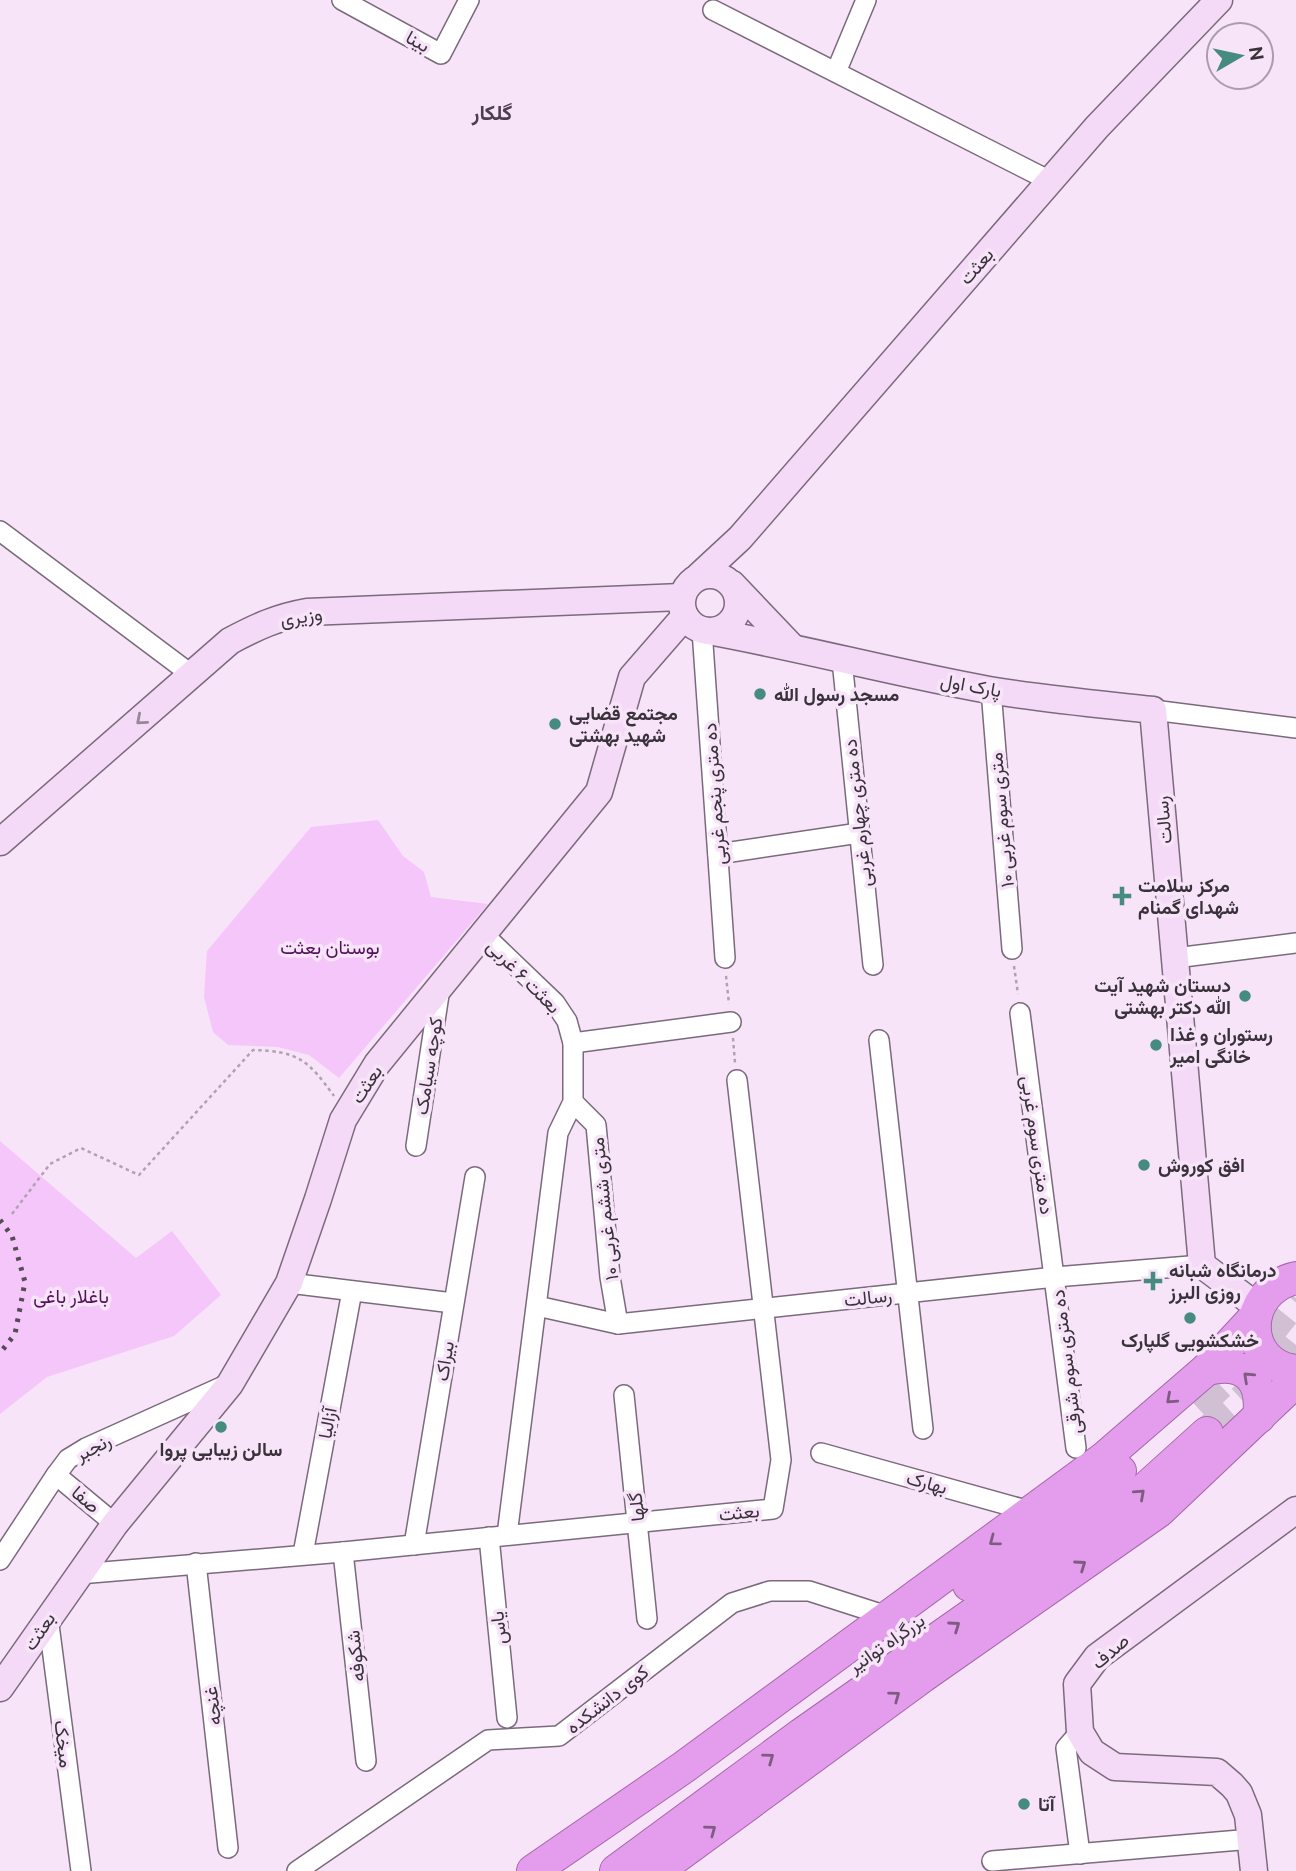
<svg xmlns="http://www.w3.org/2000/svg" width="1296" height="1871" viewBox="0 0 1296 1871" font-family="Ubuntu,Vazirmatn,sans-serif">
	<rect width="100%" height="100%" fill="#f7e4f9"/>
	<g fill="#f5c6f9">
		<polygon points="378,820 403,856 424,872 431,897 488,904 339,1078 309,1055 278,1047 228,1045 213,1032 204,997 207,951 311,827"/>
		<polygon points="0,1141 136,1258 172,1231 221,1295 174,1336 47,1377 0,1414"/>
	</g>
	<g fill="none" stroke-linecap="round" stroke-linejoin="round">
		<g stroke="#d1c0d3" stroke-width="32" stroke-dasharray="32 16" stroke-linecap="butt">
			<polyline points="1196,1406 1250,1355 1296,1298"/>
			<polyline points="1207,1433 1276,1370 1296,1345"/>
		</g>
		<g stroke="#7b6a7c" stroke-width="22">
			<g id="minor">
				<polyline points="342,0 441,54 469,0"/>
				<polyline points="713,10 1050,181"/>
				<polyline points="836,72 866,0"/>
				<polyline points="0,531 192,675"/>
				<polyline points="702,630 725,958"/>
				<polyline points="842,660 873,965"/>
				<polyline points="991,690 1012,949"/>
				<polyline points="1153,710 1296,728"/>
				<polyline points="718,854 859,833"/>
				<polyline points="482,933 555,1003 567,1021 573,1043 573,1102 558,1133 507,1535"/>
				<polyline points="1175,958 1296,943"/>
				<polyline points="1020,1013 1076,1448"/>
				<polyline points="879,1040 923,1429"/>
				<polyline points="573,1043 731,1022"/>
				<polyline points="573,1102 596,1125 610,1277 618,1324"/>
				<polyline points="416,1146 440,988"/>
				<polyline points="289,1283 453,1303"/>
				<polyline points="537,1306 618,1324 1055,1277 1202,1265"/>
				<polyline points="624,1395 647,1619"/>
				<polyline points="821,1453 1033,1512"/>
				<polyline points="56,1475 115,1524"/>
				<polyline points="489,1537 507,1718"/>
				<polyline points="414,1545 475,1177"/>
				<polyline points="343,1552 366,1761"/>
				<polyline points="303,1554 352,1291"/>
				<polyline points="0,1560 56,1475 68,1459 86,1448 226,1385"/>
				<polyline points="196,1563 228,1848"/>
				<polyline points="79,1574 343,1552 773,1509 781,1460 737,1080"/>
				<polyline points="48,1617 81,1871"/>
				<polyline points="1080,1854 1066,1748 1080,1732"/>
				<polyline points="992,1861 1252,1839"/>
				<polyline points="297,1871 488,1740 559,1736 732,1603 770,1591 809,1591 890,1617"/>
			</g>
		</g>
		<g stroke="#7b6a7c" stroke-width="29">
			<g id="secondary">
				<circle cx="710" cy="603" r="28"/>
				<polyline points="699,576 740,538 1097,127 1219,0"/>
				<polyline points="732,584 791,646"/>
				<path d="M708,631c94,17 187,42 281,59 54,9 110,14 164,20l49,555 56,42"/>
				<path d="M0,842l230,-201c26,-14 48,-24 77,-29l375,-15"/>
				<polyline points="0,1688 115,1524 230,1384 289,1283 318,1199 343,1120 377,1064 599,792 632,677 685,616"/>
				<polyline points="1254,1871 1248,1815 1239,1793 1232,1785 1217,1772 1115,1767 1092,1752 1080,1732 1077,1684 1097,1657 1296,1510"/>
			</g>
		</g>
		<g stroke="#a567aa" stroke-width="34">
			<g id="trunk">
				<path d="M1296,1278c-56,13 -54,87 0,93"/>
				<path d="M1207,1369c38,-9 57,10 52,48"/>
				<polyline points="969,1585 1057,1524 1120,1471"/>
				<polyline points="533,1871 684,1767 1103,1459 1207,1369 1255,1317"/>
				<polyline points="616,1871 802,1734 1125,1507 1207,1433"/>
				<polyline points="657,1871 923,1676 1159,1511 1296,1381"/>
			</g>
		</g>
		<g stroke="#b1a2b2" stroke-width="2.5" stroke-dasharray="3.5 3.5" stroke-linecap="butt">
			<polyline points="1014,966 1018,994"/>
			<polyline points="726,976 729,1004"/>
			<polyline points="733,1038 735,1063"/>
			<path d="M12,1214l38,-50 31,-16 58,27 114,-125c45,1 55,10 81,46"/>
		</g>
		<use href="#minor" stroke="#fff" stroke-width="19"/>
		<use href="#secondary" stroke="#f5daf8" stroke-width="26"/>
		<use href="#trunk" stroke="#e49cec" stroke-width="32"/>
		<polyline stroke="#564c56" stroke-width="5" stroke-dasharray="3.5 7" stroke-linecap="butt" points="0,1220 12,1236 25,1282 15,1334 0,1353"/>
	</g>
	<defs><path id="oneway-chevron" d="M-2-3.5L2.5 0L-2 3.5" fill="none" stroke-width="1.6" stroke-linecap="round" stroke-linejoin="round" transform="scale(1.75)"/></defs>
	<use stroke="#988699" href="#oneway-chevron" transform="translate(141 720) rotate(139)"/>
	<g stroke="#7e5c81">
		<use href="#oneway-chevron" transform="translate(1248 1377) rotate(-137)"/>
		<use href="#oneway-chevron" transform="translate(1171 1399) rotate(138)"/>
		<use href="#oneway-chevron" transform="translate(1140 1494) rotate(-42)"/>
		<use href="#oneway-chevron" transform="translate(994 1541) rotate(143)"/>
		<use href="#oneway-chevron" transform="translate(1081 1565) rotate(-35)"/>
		<use href="#oneway-chevron" transform="translate(955 1626) rotate(-35)"/>
		<use href="#oneway-chevron" transform="translate(895 1696) rotate(-36)"/>
		<use href="#oneway-chevron" transform="translate(769 1758) rotate(-36)"/>
		<use href="#oneway-chevron" transform="translate(711 1830) rotate(-37)"/>
	</g>
	<g fill="#468b7f" stroke="#f7e4f9" stroke-width="2.5">
		<circle cx="760" cy="694" r="7"/>
		<circle cx="555" cy="724" r="7"/>
		<path d="M1118.5 885.5h7v7h7v7h-7v7h-7v-7h-7v-7h7z"/>
		<circle cx="1245" cy="996" r="7"/>
		<circle cx="1156" cy="1045" r="7"/>
		<circle cx="1144" cy="1165" r="7"/>
		<path d="M1149.5 1270.5h7v7h7v7h-7v7h-7v-7h-7v-7h7z"/>
		<circle cx="1190" cy="1318" r="7"/>
		<circle cx="221" cy="1427" r="7"/>
		<circle cx="1024" cy="1804" r="7"/>
	</g>
	<g text-anchor="middle" dominant-baseline="central" stroke-width="7" stroke-linejoin="round" paint-order="stroke">
		<g font-size="19" fill="#3a323a" stroke="#f7e4f9">
			<text transform="translate(418 41) rotate(29)">بینا</text>
			<text transform="translate(976 266) rotate(-49)">بعثت</text>
			<text transform="translate(301 616) rotate(-9)">وزیری</text>
			<text transform="translate(971 685) rotate(10)">پارک اول</text>
			<text transform="translate(714 794) rotate(-94)">ده متری پنجم غربی</text>
			<text transform="translate(857 813) rotate(-96)">ده متری چهارم غربی</text>
			<text transform="translate(1001 820) rotate(-95)">۱۰ متری سوم غربی</text>
			<text transform="translate(1163 820) rotate(-95)">رسالت</text>
			<text transform="translate(524 976) rotate(45)">بعثت ۶ غربی</text>
			<text transform="translate(428 1066) rotate(-81)">کوچه سیامک</text>
			<text transform="translate(366 1084) rotate(-57)">بعثت</text>
			<text transform="translate(1038 1145) rotate(82)">ده متری سوم غربی</text>
			<text transform="translate(604 1209) rotate(-96)">۱۰ متری ششم غربی</text>
			<text transform="translate(868 1297) rotate(-6)">رسالت</text>
			<text transform="translate(444 1361) rotate(-81)">بیراک</text>
			<text transform="translate(1066 1362) rotate(-97)">ده متری سوم شرقی</text>
			<text transform="translate(327 1423) rotate(-79)">آزالیا</text>
			<text transform="translate(93 1447) rotate(-27)">رنجبر</text>
			<text transform="translate(927 1482) rotate(15)">بهارک</text>
			<text transform="translate(86 1499) rotate(40)">صفا</text>
			<text transform="translate(636 1507) rotate(-96)">گلها</text>
			<text transform="translate(739 1512) rotate(-6)">بعثت</text>
			<text transform="translate(498 1628) rotate(-96)">یاس</text>
			<text transform="translate(39 1631) rotate(-56)">بعثت</text>
			<text transform="translate(886 1643) rotate(-35)">بزرگراه توانیر</text>
			<text transform="translate(1110 1651) rotate(-41)">صدف</text>
			<text transform="translate(355 1656) rotate(-96)">شکوفه</text>
			<text transform="translate(607 1699) rotate(-38)">کوی دانشکده</text>
			<text transform="translate(212 1706) rotate(-97)">غنچه</text>
			<text transform="translate(64 1744) rotate(83)">میخک</text>
		</g>
		<g font-size="19" font-weight="bold" fill="#3a323a" stroke="#f7e4f9" text-anchor="start">
			<text x="774" y="694">مسجد رسول الله</text>
			<text x="569" y="713">مجتمع قضایی<tspan x="569" dy="22">شهید بهشتی</tspan></text>
			<text x="1138" y="885">مرکز سلامت<tspan x="1138" dy="22">شهدای گمنام</tspan></text>
			<text x="1231" y="985" text-anchor="end">دبستان شهید آیت<tspan x="1231" dy="22">الله دکتر بهشتی</tspan></text>
			<text x="1170" y="1034">رستوران و غذا<tspan x="1170" dy="22">خانگی امیر</tspan></text>
			<text x="1158" y="1165">افق کوروش</text>
			<text x="1169" y="1270">درمانگاه شبانه<tspan x="1169" dy="22">روزی البرز</tspan></text>
			<text x="1190" y="1340" text-anchor="middle">خشکشویی گلپارک</text>
			<text x="221" y="1449" text-anchor="middle">سالن زيبايى پروا</text>
			<text x="1038" y="1804">آتا</text>
		</g>
		<g font-size="19" fill="#521259" stroke="#f7e4f9">
			<text x="330" y="947">بوستان بعثت</text>
			<text x="71" y="1296">باغلار باغی</text>
		</g>
		<g font-size="21" font-weight="bold" fill="#4e3f4f" stroke="#f7e4f9">
			<text x="492" y="112">گلکار</text>
		</g>
	</g>
	<g transform="translate(1240 56) rotate(81)"><circle r="33" fill="#f7e4f9" stroke="#ab9dad" stroke-width="2"/>
	<path d="M0-5L12 26L0 18L-12 26Z" fill="#468b7f"/>
	<text y="-10" font-size="19" font-weight="bold" text-anchor="middle" fill="#3a323a">N</text>
	</g>
</svg>
